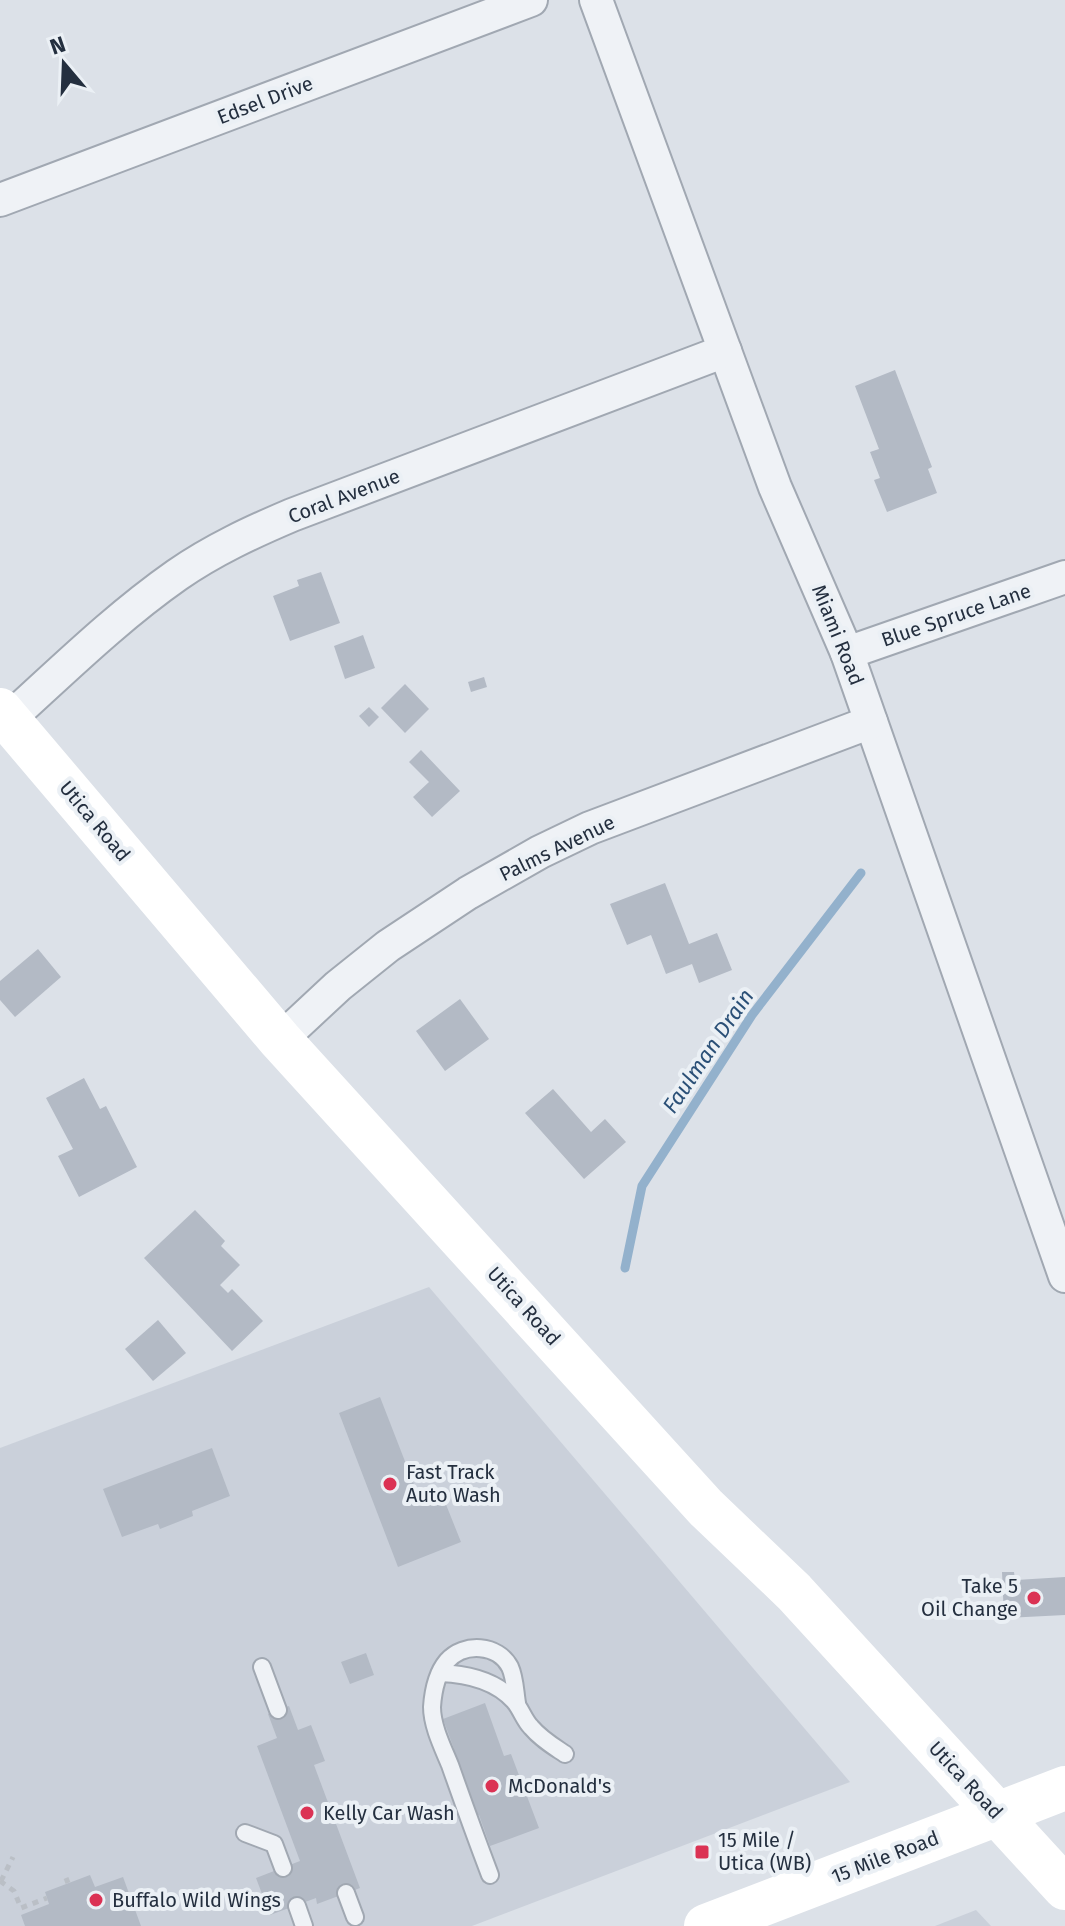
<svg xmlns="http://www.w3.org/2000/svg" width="1065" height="1926" viewBox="0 0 1065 1926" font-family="'Fira Sans',sans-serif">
	<rect width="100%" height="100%" fill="#dce1e8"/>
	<g fill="#cad0da">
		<polygon points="429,1287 850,1782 472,1926 0,1926 0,1448"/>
		<polygon points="976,1910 991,1926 935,1926"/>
	</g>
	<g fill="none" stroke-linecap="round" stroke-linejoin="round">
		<polyline stroke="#93b1cc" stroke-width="9" points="625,1268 642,1186 752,1015 861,873"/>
	</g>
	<g fill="#b3bac5">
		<polygon points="895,370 932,467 928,469 937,493 887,512 874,480 880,478 870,452 879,449 855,386"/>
		<polygon points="321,572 340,623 290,641 273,596 299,586 297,580"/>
		<polygon points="363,635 375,668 345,679 334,646"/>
		<polygon points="484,677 487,687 471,692 468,682"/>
		<polygon points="405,684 429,709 405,733 381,708"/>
		<polygon points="369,707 379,717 369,727 359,716"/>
		<polygon points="421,750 460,791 432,817 413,797 429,782 409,762"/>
		<polygon points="665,883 689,944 717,933 732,970 699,983 692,964 666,974 651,935 627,945 610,904"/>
		<polygon points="38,949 61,977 15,1017 0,1000 0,981"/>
		<polygon points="460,999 489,1039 445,1071 416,1031"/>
		<polygon points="84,1078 100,1109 106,1106 137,1167 79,1197 58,1156 73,1149 46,1098"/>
		<polygon points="553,1089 591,1132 605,1119 626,1142 584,1179 525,1113"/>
		<polygon points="195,1210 225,1241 221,1246 240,1265 220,1285 228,1293 232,1289 263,1321 232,1351 144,1258"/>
		<polygon points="158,1320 186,1353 153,1381 125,1349"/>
		<polygon points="380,1397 420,1500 441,1492 461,1542 398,1567 339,1413"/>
		<polygon points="212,1448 230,1496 192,1511 193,1516 160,1529 158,1524 122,1537 103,1489"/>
		<polygon points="1002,1572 1014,1572 1015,1580 1065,1577 1065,1615 1004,1618"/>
		<polygon points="366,1653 374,1675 350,1684 341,1662"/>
		<polygon points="485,1703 504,1756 511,1754 539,1828 490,1846 479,1815 473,1818 448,1751 454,1749 443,1719"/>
		<polygon points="289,1706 298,1730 311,1725 325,1761 314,1765 360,1888 317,1904 316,1898 270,1915 256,1878 300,1861 257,1746 277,1738 268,1714"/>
		<polygon points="90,1875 95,1887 123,1877 141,1926 25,1926 21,1915 49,1904 45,1892"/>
	</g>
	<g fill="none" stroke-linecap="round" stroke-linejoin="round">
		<g stroke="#a1a8b2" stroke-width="20">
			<g id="lane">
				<polyline points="262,1667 278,1710"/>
				<path d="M440,1673c27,1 56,8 74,28 7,8 10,19 17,26 10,12 22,19 34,27"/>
				<polyline points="245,1833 274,1844 283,1868"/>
				<path d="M490,1875c-14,-37 -27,-73 -40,-110 -7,-17 -18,-39 -18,-58 1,-15 5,-34 15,-46 17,-19 51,-17 63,6 5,11 5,24 7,36"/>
				<polyline points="346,1893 355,1917"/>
				<polyline points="297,1906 304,1926"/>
			</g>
		</g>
		<g stroke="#a1a8b2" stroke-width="36">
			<g id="street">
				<polyline points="596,0 775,487 847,653 1065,1276"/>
				<polyline points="0,200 531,0"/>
				<polyline points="847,653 1065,577"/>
				<path d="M9,719c54,-49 108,-102 168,-144 36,-25 75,-43 115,-60l433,-164"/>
				<polyline points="280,1040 338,986 388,946 468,893 540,852 590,828 871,722"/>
			</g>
		</g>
		<g stroke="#babfc6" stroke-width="5" stroke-dasharray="6 6" stroke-linecap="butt">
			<polyline points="66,1878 68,1883"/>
			<polyline points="0,1881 14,1891 21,1908 47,1898"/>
			<polyline points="1,1881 13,1857"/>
		</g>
		<use href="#lane" stroke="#eff2f6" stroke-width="16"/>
		<use href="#street" stroke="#eff2f6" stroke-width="32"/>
		<g stroke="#fff" stroke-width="44">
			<polyline points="0,710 280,1040 706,1508 794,1592 1065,1888"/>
			<polyline points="706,1926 1065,1788"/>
		</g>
	</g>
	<g fill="#db3254" stroke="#ebf0f5" stroke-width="3">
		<circle cx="390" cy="1484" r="8"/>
		<circle cx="1034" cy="1598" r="8"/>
		<circle cx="492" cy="1786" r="8"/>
		<circle cx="307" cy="1813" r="8"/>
		<rect x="694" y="1844" width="16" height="16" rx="4"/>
		<circle cx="96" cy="1900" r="8"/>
	</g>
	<g text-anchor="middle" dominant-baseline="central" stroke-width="8" stroke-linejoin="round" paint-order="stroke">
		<g font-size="20" fill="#242f3f" stroke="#ebf0f5">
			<text transform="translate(265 100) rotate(-21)">Edsel Drive</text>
			<text transform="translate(344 496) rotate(-21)">Coral Avenue</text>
			<text transform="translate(956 615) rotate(-19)">Blue Spruce Lane</text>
			<text transform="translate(838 635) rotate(68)">Miami Road</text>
			<text transform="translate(95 821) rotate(50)">Utica Road</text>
			<text transform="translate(557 848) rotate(-26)">Palms Avenue</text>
			<text transform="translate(524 1306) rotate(48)">Utica Road</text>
			<text transform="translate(966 1780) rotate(47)">Utica Road</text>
			<text transform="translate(885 1857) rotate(-21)">15 Mile Road</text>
		</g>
		<g font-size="20" fill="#242f3f" stroke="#ebf0f5" text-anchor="start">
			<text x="406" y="1472">Fast Track<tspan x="406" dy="23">Auto Wash</tspan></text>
			<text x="1018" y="1586" text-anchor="end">Take 5<tspan x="1018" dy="23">Oil Change</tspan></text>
			<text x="508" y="1786">McDonald's</text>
			<text x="323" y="1813">Kelly Car Wash</text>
			<text x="718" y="1840">15 Mile /<tspan x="718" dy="23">Utica (WB)</tspan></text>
			<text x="112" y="1900">Buffalo Wild Wings</text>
		</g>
		<g font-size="22" font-style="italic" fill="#2b5077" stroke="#ebf0f5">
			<text transform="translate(708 1051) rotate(-56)">Faulman Drain</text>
		</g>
	</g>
	<g transform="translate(64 64) rotate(341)" stroke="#ebf0f5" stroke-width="6" paint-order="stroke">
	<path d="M0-6L14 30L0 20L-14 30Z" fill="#242f3f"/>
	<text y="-12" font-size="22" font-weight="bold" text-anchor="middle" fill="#242f3f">N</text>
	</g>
</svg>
